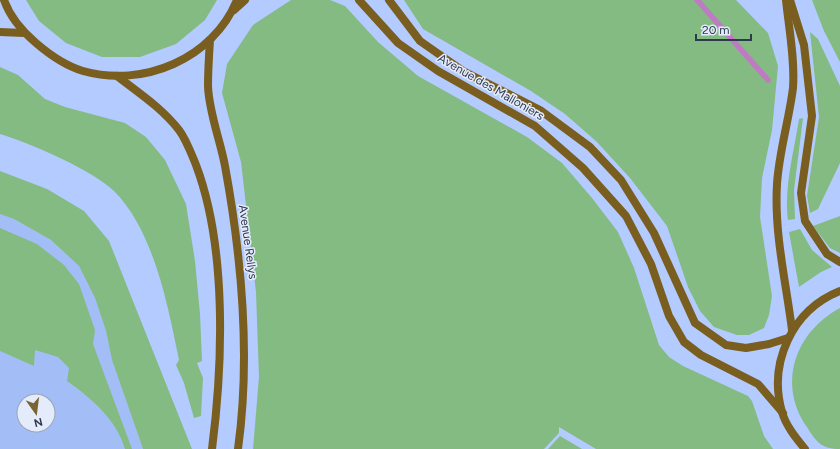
<svg xmlns="http://www.w3.org/2000/svg" width="840" height="449" viewBox="0 0 840 449" font-family="Figtree,sans-serif">
	<rect width="100%" height="100%" fill="#b3cbfe"/>
	<path fill="#a3bef6" fill-rule="evenodd" d="M0,214l14,5 37,21 28,26 16,32 11,33 6,29 31,89h-143zM24,401h24v24h-24z"/>
	<g fill="#83bb83">
		<polygon points="26,0 217,0 205,20 176,44 140,57 102,57 66,43 39,21"/>
		<polygon points="291,0 330,0 345,6 378,42 418,76 527,137 562,163 592,198 618,232 634,268 659,345 669,357 683,366 748,396 752,401 764,436 773,449 596,449 559,427 559,433 544,449 253,449 259,377 256,292 241,162 222,93 227,64 253,25"/>
		<polygon points="404,0 736,0 768,33 778,66 772,130 762,178 760,217 772,296 769,315 764,328 749,335 737,335 714,327 700,311 688,287 667,226 630,178 597,142 565,114 531,91 423,29"/>
		<polygon points="812,0 840,0 840,62 824,31"/>
		<polygon points="810,32 818,39 840,86 840,163 818,209 810,213 807,196 819,117"/>
		<path d="M0,67l18,8 27,24 20,8 60,16 21,14 19,23 21,44 9,57 5,53 2,47 -5,2 6,15 -2,38 -7,2 -10,-35 -8,-18 3,-5c-11,-54 -25,-129 -65,-169 -20,-20 -86,-49 -114,-57z"/>
		<path d="M803,118l-9,72 1,29 -7,1c-4,-34 6,-68 11,-101z"/>
		<polygon points="0,171 47,189 84,211 109,241 192,449 143,449 112,360 106,331 95,298 79,266 51,240 14,219 0,214"/>
		<polygon points="840,216 840,253 830,248 813,226"/>
		<path d="M0,228l37,16 27,21 15,19 16,46 -2,14 39,105h-7c-8,-29 -34,-51 -58,-68l2,-13 -11,-11 -23,-7 -1,16 -34,-15z"/>
		<polygon points="800,229 812,250 832,267 821,272 799,287 789,232"/>
		<path d="M840,308v141c-18,0 -24,-7 -33,-22 -30,-43 -12,-95 33,-119z"/>
		<polygon points="560,436 582,449 548,449"/>
	</g>
	<g fill="none" stroke-linecap="round" stroke-linejoin="round">
		<polyline stroke="#be7bc3" stroke-width="5.5" points="697,0 768,80"/>
		<g stroke="#795e20" stroke-width="8">
			<path d="M4,0c6,17 19,32 32,43 14,12 30,23 47,28 60,17 130,-12 154,-71"/>
			<polyline points="359,0 398,43 438,71 535,126 583,168 626,216 651,264 669,316 684,342 701,355 758,384 783,413"/>
			<polyline points="389,0 420,41 463,71 540,110 590,147 621,180 654,233 695,323 726,345 746,348 769,344 788,338"/>
			<path d="M786,0c3,29 9,59 7,88 -4,32 -14,64 -16,96 -3,49 9,98 15,146"/>
			<polyline points="790,0 804,45 812,116 801,193 805,221 827,254 840,262"/>
			<polyline points="234,10 245,0"/>
			<polyline points="0,32 24,33"/>
			<path d="M210,40c-1,15 -2,31 -2,46 1,27 12,53 17,80 17,93 26,189 13,283"/>
			<path d="M117,76c22,17 45,32 62,54 7,9 12,23 17,35 31,82 27,198 16,284"/>
			<path d="M805,449c-9,-11 -19,-23 -23,-37 -14,-49 10,-102 58,-121"/>
		</g>
	</g>
	<g text-anchor="middle" dominant-baseline="central" stroke-width="3" stroke-linejoin="round" paint-order="stroke">
		<g font-size="12" fill="#2f394d" stroke="#e4ecfc">
			<text transform="translate(491 87) rotate(30)">Avenue des Malloniers</text>
			<text transform="translate(248 242) rotate(82)">Avenue Rellys</text>
		</g>
	</g>
	<g transform="translate(36 413) rotate(166)"><circle r="19" fill="#e4ecfc" stroke="#9ca4b6"/>
	<path d="M0-3L7 15L0 10L-7 15Z" fill="#7b6434"/>
	<text y="-6" font-size="11" font-weight="bold" text-anchor="middle" fill="#2f394d">N</text>
	</g>
	<path d="M696 34v6h55v-6" fill="none" stroke="#2f394d" stroke-width="2"/>
	<text x="702" y="34" font-size="12" fill="#2f394d" stroke="#e4ecfc" stroke-width="3" paint-order="stroke">20 m</text>
</svg>
